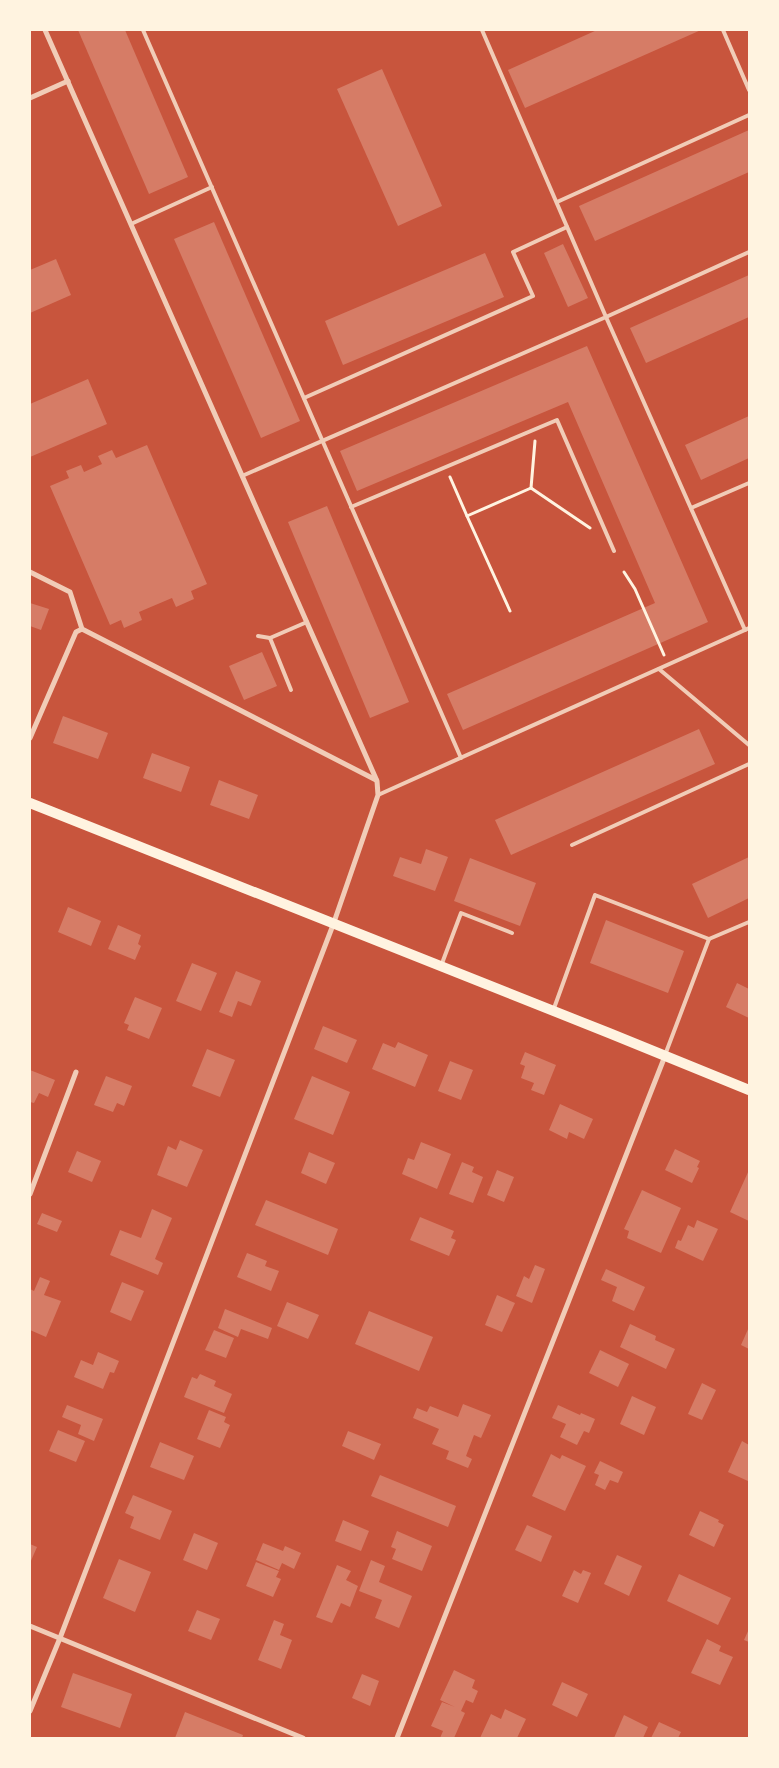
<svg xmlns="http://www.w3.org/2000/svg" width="779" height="1768" viewBox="0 0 779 1768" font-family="Arial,sans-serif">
	<rect width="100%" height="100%" fill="#c8553d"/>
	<g fill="#d67c66">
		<polygon points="78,30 125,30 188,177 149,194"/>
		<polygon points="597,30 701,30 525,108 508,70"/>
		<polygon points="382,69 442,206 398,226 337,89"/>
		<polygon points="749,130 749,172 595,241 579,206"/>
		<polygon points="214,222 300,421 261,438 174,239"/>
		<polygon points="563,244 588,298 568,307 544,253"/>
		<polygon points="485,253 504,297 343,365 325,321"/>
		<polygon points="56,259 71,295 30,313 30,270"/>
		<polygon points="749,275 749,317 646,363 630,328"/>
		<polygon points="587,346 708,622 463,730 447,694 655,603 568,402 357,491 340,451"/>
		<polygon points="88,379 107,424 30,457 30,404"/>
		<polygon points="749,416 749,458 701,480 685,445"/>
		<polygon points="147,445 207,584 191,591 194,599 176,607 172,598 139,612 142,620 124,628 121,620 110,625 50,486 69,478 66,471 81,465 84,472 102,464 98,456 112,450 116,458"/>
		<polygon points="327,506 409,702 370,718 288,522"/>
		<polygon points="30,603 49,609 41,630 30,626"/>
		<polygon points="262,652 277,686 244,700 229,666"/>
		<polygon points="63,716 108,733 98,759 53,743"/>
		<polygon points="699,729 715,764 511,855 495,820"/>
		<polygon points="152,753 190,767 181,792 143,778"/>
		<polygon points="219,780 258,795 249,819 210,805"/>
		<polygon points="426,849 448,857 435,891 393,876 400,857 421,864"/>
		<polygon points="749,857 749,898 708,918 692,884"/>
		<polygon points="470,858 536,883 520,926 454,901"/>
		<polygon points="68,907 101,921 91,946 58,932"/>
		<polygon points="606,920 684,951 668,993 590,963"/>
		<polygon points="118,925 141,935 138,944 141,946 135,960 108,949"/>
		<polygon points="192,963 217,973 201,1011 176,1001"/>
		<polygon points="236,971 261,981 251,1006 238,1001 232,1017 219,1012"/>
		<polygon points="737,983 749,989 749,1018 726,1007"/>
		<polygon points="135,997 162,1008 149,1039 127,1030 129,1025 124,1023"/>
		<polygon points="323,1026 357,1040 347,1063 314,1049"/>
		<polygon points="398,1042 428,1055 415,1087 372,1069 383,1043 395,1048"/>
		<polygon points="207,1049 235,1060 220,1097 192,1086"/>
		<polygon points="525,1052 556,1065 544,1095 531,1090 534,1083 521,1078 525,1066 520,1064"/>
		<polygon points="450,1061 473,1070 461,1100 438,1091"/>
		<polygon points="30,1070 55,1080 48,1097 39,1093 34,1103 30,1102"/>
		<polygon points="106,1076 132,1086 124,1106 117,1103 113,1112 94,1105"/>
		<polygon points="312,1076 350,1092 333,1135 294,1119"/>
		<polygon points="560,1104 593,1119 584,1139 569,1132 567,1139 549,1130"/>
		<polygon points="180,1140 203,1150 187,1187 157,1175 168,1146 176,1150"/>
		<polygon points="421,1142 451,1154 437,1189 402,1174 408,1158 414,1160"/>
		<polygon points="675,1149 700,1161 697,1167 699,1168 692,1183 665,1170"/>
		<polygon points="77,1151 101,1161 92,1182 68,1172"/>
		<polygon points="309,1152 335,1163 326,1184 301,1173"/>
		<polygon points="462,1162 474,1167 472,1172 483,1177 473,1203 449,1194"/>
		<polygon points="497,1170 514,1177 504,1202 487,1195"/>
		<polygon points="749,1170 749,1221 730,1212"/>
		<polygon points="642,1190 681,1208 661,1253 627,1238 629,1231 624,1229"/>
		<polygon points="266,1200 338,1229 328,1255 255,1225"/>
		<polygon points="152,1209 172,1218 155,1259 163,1263 158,1275 110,1255 120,1230 141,1238"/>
		<polygon points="42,1213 62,1221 57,1232 37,1224"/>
		<polygon points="420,1217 454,1231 451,1238 456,1240 449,1256 410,1240"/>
		<polygon points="697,1220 718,1229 703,1261 675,1248 678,1240 681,1241 688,1225 694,1228"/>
		<polygon points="247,1253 267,1261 265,1266 279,1271 271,1291 237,1277"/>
		<polygon points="535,1265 545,1269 532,1303 516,1296 524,1276 529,1279"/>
		<polygon points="606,1269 645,1287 634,1311 612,1301 617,1287 601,1280"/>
		<polygon points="40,1277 50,1281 44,1295 61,1301 46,1337 30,1330 30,1289 34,1291"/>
		<polygon points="122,1282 144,1291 131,1321 110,1312"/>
		<polygon points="497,1295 515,1303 502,1332 485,1325"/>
		<polygon points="287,1302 319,1315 308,1339 277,1326"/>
		<polygon points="225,1309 272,1328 268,1339 241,1329 238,1337 218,1328"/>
		<polygon points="369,1311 433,1337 419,1371 355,1344"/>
		<polygon points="630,1324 656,1336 655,1340 675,1349 666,1369 620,1347"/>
		<polygon points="749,1327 749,1349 741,1345"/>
		<polygon points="214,1330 234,1338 226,1358 205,1350"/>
		<polygon points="600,1350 629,1364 618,1387 589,1373"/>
		<polygon points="98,1352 119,1361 114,1373 110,1372 103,1389 74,1377 81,1360 93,1365"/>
		<polygon points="200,1374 216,1381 214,1386 232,1394 224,1413 184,1397 192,1377 197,1379"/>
		<polygon points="702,1383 716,1390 702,1420 688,1414"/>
		<polygon points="632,1396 656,1407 644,1435 620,1424"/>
		<polygon points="463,1404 491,1415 481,1438 474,1435 466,1456 472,1459 468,1468 446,1459 449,1451 432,1444 439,1429 413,1418 417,1408 427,1412 430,1406 458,1417"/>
		<polygon points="67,1405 103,1419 94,1441 78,1434 81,1425 62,1417"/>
		<polygon points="558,1405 580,1415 581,1413 595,1419 589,1433 584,1431 577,1445 560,1437 566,1424 552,1418"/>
		<polygon points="209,1410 226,1417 224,1422 230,1425 220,1448 197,1439"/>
		<polygon points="58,1430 85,1441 76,1462 49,1451"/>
		<polygon points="348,1431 381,1444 374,1460 342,1446"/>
		<polygon points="742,1441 749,1445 748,1481 728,1472"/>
		<polygon points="160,1442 194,1456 184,1480 150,1467"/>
		<polygon points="551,1454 560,1459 562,1455 586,1466 565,1511 532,1496"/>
		<polygon points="600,1461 623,1472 618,1483 610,1480 605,1490 595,1485 599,1475 594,1473"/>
		<polygon points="380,1475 456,1506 448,1527 371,1496"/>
		<polygon points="133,1495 172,1511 160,1540 130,1528 134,1517 125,1513"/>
		<polygon points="700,1511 719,1520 718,1522 724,1525 714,1547 689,1535"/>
		<polygon points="343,1520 369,1531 361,1551 335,1541"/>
		<polygon points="527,1525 552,1536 541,1562 515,1550"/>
		<polygon points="397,1531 432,1546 422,1571 392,1559 396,1549 391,1547"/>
		<polygon points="194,1533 218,1543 207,1570 183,1560"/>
		<polygon points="263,1543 283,1551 285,1546 301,1553 294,1569 282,1563 279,1570 256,1560"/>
		<polygon points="30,1544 37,1547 30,1563"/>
		<polygon points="617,1555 642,1566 629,1596 604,1584"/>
		<polygon points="119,1559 151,1572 135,1612 103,1598"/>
		<polygon points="371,1560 385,1566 379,1582 412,1596 399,1628 375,1618 382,1600 359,1591"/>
		<polygon points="256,1562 279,1571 276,1577 281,1579 273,1597 246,1586"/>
		<polygon points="337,1565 351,1571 346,1580 358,1586 350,1607 341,1603 332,1623 316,1617"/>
		<polygon points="574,1570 581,1574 583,1570 591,1573 578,1603 562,1596"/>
		<polygon points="679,1574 731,1598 718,1625 667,1601"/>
		<polygon points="197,1610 220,1619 211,1640 188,1631"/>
		<polygon points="274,1620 284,1624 280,1635 292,1640 281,1669 258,1660"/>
		<polygon points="749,1629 749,1642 744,1640"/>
		<polygon points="707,1639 721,1646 719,1651 733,1657 720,1685 691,1673"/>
		<polygon points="454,1670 475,1680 472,1688 478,1691 473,1703 466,1700 461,1711 465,1713 454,1738 440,1738 443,1731 431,1726 442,1702 455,1707 440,1700"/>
		<polygon points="73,1673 132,1694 120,1728 61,1707"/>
		<polygon points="362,1674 379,1681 370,1706 352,1698"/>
		<polygon points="562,1682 588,1694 577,1717 552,1705"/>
		<polygon points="505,1709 526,1719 517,1738 480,1738 491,1714 501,1719"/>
		<polygon points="185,1712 243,1735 242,1738 175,1738"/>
		<polygon points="624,1715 648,1727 643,1738 614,1738"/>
		<polygon points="659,1722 681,1732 678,1738 651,1738"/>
	</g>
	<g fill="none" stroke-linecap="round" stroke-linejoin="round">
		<g stroke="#fff3e0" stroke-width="3">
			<polyline points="450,477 467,516 531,488"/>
			<polyline points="531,488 590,528"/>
			<polyline points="531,488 535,441"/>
			<polyline points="467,516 510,611"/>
			<polyline points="624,572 635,589 664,655"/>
		</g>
		<g stroke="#f1ccb7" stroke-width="4">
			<polyline points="143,30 461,758"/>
			<polyline points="723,30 749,90"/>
			<polyline points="557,202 749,115"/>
			<polyline points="131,224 212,187"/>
			<polyline points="749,252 606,317 745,630 749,628"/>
			<polyline points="304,398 533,296 513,252 567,227"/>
			<polyline points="242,476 606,317 482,30"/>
			<polyline points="351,507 557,420 614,551"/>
			<polyline points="691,508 749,483"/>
			<polyline points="258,636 270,638"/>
			<polyline points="659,669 749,745"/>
			<polyline points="291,690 270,638 307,622"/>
			<polyline points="378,795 745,630"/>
			<polyline points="572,845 749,764"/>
			<polyline points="441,966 461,913 512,933"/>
			<polyline points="553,1011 595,895 709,939"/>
			<polyline points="665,1055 709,939 749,922"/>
		</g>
		<g stroke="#f1ccb7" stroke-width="5">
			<polyline points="30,98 68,81"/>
			<polyline points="30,572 70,592 82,629 376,780"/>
			<polyline points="30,738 76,632 82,629"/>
			<polyline points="30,1194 76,1072"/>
			<polyline points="30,1626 303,1738"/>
			<polyline points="30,1711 60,1638 333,925 378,795 377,781 45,30"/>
			<polyline points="397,1738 665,1056"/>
		</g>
		<polyline stroke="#fff3e0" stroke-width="10" points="30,803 609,1033 749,1090"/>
	</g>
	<rect width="779" height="1768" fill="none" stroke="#fff3e0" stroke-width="62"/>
</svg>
